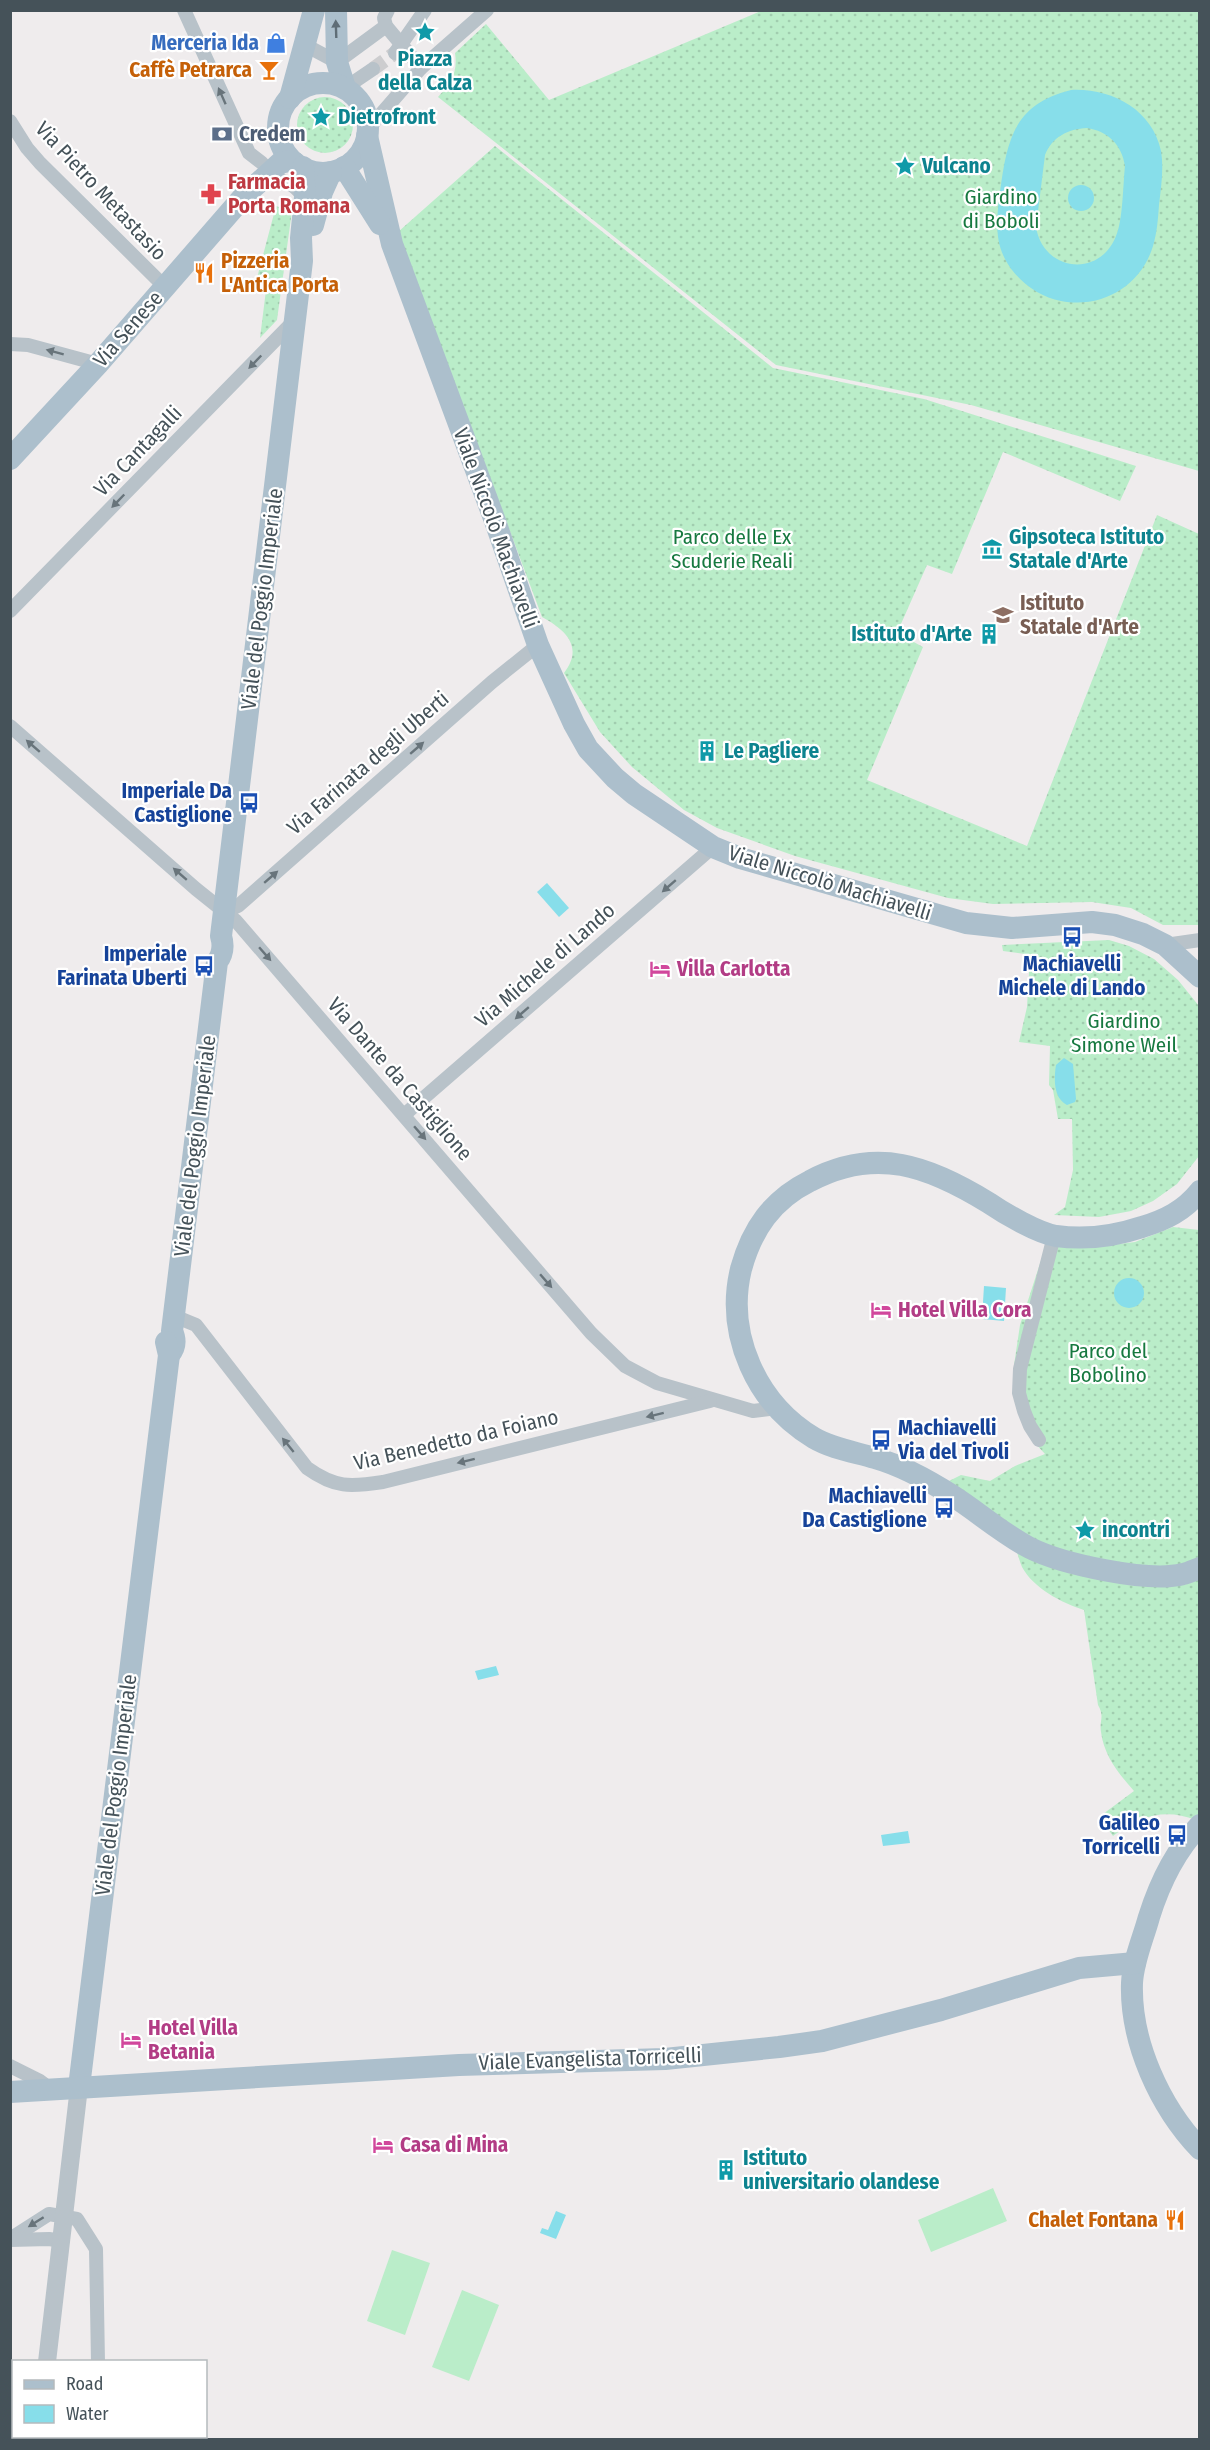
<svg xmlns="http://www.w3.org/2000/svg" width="1210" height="2450" viewBox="0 0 1210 2450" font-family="'Fira Sans Condensed',sans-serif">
	<defs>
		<pattern id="grass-dots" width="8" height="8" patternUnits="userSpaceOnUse" patternTransform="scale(1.5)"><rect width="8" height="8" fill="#baedc9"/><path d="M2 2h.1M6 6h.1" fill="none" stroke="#a1cdaf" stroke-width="1.8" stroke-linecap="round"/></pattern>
	</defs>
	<rect width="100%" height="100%" fill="#efeced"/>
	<g fill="url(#grass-dots)">
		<path d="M761,11h438v460l-228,-66 -195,-40 -338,-268c13,-14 20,-24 17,-44l31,-29 63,76z"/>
		<circle cx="325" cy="125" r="28"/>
		<path d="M495,146l278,222 151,31 212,67 -16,35 -117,-49 -51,122 -25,-9 -30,68 26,14 -56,133 160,66 130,-331 42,19v391h-36l-32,-17 -39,-6 -99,2 -45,-6 -153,-42 -78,-28 -33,-18 -52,-43 -32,-35 -36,-59c20,-26 2,-43 -22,-56l-144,-385z"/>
		<polygon points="276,206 292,211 277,320 260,338 267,282 257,278"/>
		<polygon points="1109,940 1129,946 1154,959 1178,980 1199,1006 1199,1156 1177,1184 1153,1201 1131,1211 1099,1217 1054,1215 1065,1207 1073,1170 1072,1119 1058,1119 1053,1090 1049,1085 1050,1046 1019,1042 1027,1007 1030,956 1025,954 1003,951 1002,945"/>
		<polygon points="1173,1227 1199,1230 1199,1563 1187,1567 1112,1566 1041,1544 947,1482 961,1475 990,1481 1015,1466 1045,1454 1034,1442 1014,1365 1020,1325 1047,1242 1095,1247 1135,1242"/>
		<path d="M1014,1544l185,33 1,240 -4,3c-32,-12 -56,-4 -83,16l-14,-19 35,-26c-15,-17 -30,-35 -33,-59 -2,-12 4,-15 -3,-27l-14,-95c-22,-7 -51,-22 -62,-43 -3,-7 -5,-16 -8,-23z"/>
	</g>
	<g fill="#baedc9">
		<polygon points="993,2188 1007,2221 931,2252 918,2220"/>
		<polygon points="392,2250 430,2263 405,2335 367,2321"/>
		<polygon points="462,2290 499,2305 469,2381 432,2367"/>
	</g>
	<g fill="#87deea" fill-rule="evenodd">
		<path d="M1071,90c40,-2 81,19 90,61 3,18 0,36 -2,54 -1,14 -2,28 -6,41 -12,40 -51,63 -92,55 -23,-4 -45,-21 -56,-42 -11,-21 -8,-44 -5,-67 7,-52 14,-88 71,-102zM1087,128c21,3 35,17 38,38 -2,18 -2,55 -9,70 -17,43 -73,35 -80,-9l9,-72c7,-18 23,-26 42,-27z"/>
		<circle cx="1081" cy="198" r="13"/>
		<polygon points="547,883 569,908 559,917 537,892"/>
		<path d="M1064,1058l9,6 3,35 -1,3 -8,3c-14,-7 -13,-27 -11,-40z"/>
		<circle cx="1129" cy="1293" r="15"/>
		<polygon points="984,1286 1006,1288 1004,1321 982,1319"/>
		<polygon points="496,1666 499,1675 478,1680 475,1671"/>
		<polygon points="908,1831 910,1843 883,1846 881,1835"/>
		<polygon points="556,2211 566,2215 556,2239 540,2233 542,2228 548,2230"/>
	</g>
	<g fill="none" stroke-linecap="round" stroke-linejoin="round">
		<polyline stroke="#cdcdcf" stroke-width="14" stroke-dasharray="14 7" stroke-linecap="butt" points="373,69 395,53"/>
		<g stroke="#b8c2c9" stroke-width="14">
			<polyline points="184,10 249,153 262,163"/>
			<polyline points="388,10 384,18 386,26 421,68"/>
			<polyline points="305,45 337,62 386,26"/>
			<polyline points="395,53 425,10"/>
			<polyline points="345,88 373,69"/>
			<polyline points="10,121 27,148 40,163 165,287"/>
			<polyline points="368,129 421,68 487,10"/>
			<path d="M261,181c20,-4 30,0 43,16"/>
			<polyline points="10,344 28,345 98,364"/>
			<polyline points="10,611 294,321"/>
			<polyline points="10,726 196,889 236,921 591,1333 625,1366 657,1383 753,1411 777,1408"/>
			<polyline points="225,912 238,906 492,682 538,645"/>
			<polyline points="1165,945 1200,940"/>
			<polyline points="404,1115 713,847"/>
			<path d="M174,1316l22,9 111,143c28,20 43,19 76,14l327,-81"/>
			<polyline points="1039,1440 1030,1426 1024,1411 1019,1393 1020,1369 1054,1236"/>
			<polyline points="10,2066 40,2081 52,2090"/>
			<polyline points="10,2239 49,2214 77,2219 96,2249 98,2362"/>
			<polyline points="10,2240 49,2239 62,2241"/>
		</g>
		<g stroke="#b8c2c9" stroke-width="18">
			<polyline points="47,2362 79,2087"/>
			<polyline points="38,2440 38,2436"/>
		</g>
		<g stroke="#acbfcc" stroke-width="22">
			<polyline points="336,10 337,62 345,88"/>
			<circle cx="323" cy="128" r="45"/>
			<polyline points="290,98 314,10"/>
			<polyline points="367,136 392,244 495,521 538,645 574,724 588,749 615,778 634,794 713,847 740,858 966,923 1012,928 1092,922 1115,925 1143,934 1165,945 1200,977"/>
			<polyline points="344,167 380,224"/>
			<polyline points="313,225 322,192 331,172"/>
			<polyline points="10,459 98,364 244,196 280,163 288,161 295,163"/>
			<path d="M1200,1191c-16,20 -35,29 -58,36 -27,9 -57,13 -86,9 -18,-3 -51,-22 -67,-33 -60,-37 -113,-57 -179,-22 -38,19 -58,48 -69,88 -16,66 16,135 73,169 19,11 41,14 61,20 28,8 53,22 78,38 25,16 50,38 77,52 32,16 119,35 153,26 6,-1 11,-4 17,-6"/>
			<path d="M169,1355c7,-8 7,-15 3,-24l45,-369c6,-8 7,-16 4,-26l81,-675 -1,-23 4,-41 -2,-30"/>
			<path d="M1200,1825c-24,25 -41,60 -51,92 -6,22 -16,44 -17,66 -2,59 28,124 68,166"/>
			<polyline points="79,2087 169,1355 166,1342"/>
			<polyline points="10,2092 459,2065 665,2059 779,2047 822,2041 941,2010 1079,1968 1135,1963"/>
		</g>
	</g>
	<defs><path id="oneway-solid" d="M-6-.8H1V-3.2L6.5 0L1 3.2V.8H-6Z" transform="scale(1.5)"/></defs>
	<use fill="#5f6d76" href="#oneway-solid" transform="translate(336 29) rotate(-92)"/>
	<g fill="#68747b">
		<use href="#oneway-solid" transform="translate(222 96) rotate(-114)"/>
		<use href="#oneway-solid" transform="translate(55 352) rotate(-165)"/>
		<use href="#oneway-solid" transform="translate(255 362) rotate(134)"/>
		<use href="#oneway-solid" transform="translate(118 501) rotate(134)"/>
		<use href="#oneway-solid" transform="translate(33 746) rotate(-139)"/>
		<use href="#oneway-solid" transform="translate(417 748) rotate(-41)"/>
		<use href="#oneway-solid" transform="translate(180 874) rotate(-139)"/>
		<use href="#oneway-solid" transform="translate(271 877) rotate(-41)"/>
		<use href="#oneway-solid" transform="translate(669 886) rotate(139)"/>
		<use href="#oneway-solid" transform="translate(265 954) rotate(49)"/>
		<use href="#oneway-solid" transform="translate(522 1013) rotate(139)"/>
		<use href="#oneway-solid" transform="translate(420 1133) rotate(49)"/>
		<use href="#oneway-solid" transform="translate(546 1281) rotate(49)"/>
		<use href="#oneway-solid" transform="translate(655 1415) rotate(166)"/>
		<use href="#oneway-solid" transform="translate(288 1445) rotate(-129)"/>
		<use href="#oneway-solid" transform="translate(466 1461) rotate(166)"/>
		<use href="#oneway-solid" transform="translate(36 2222) rotate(148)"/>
	</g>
	<defs>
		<g id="sight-bare" transform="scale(1.62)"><path d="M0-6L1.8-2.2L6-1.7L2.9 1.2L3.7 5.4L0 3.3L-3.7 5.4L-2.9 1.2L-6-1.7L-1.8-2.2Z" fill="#0f9aa8" stroke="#fff" stroke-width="2.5" paint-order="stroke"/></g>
		<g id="shop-bare" transform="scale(1.62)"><path d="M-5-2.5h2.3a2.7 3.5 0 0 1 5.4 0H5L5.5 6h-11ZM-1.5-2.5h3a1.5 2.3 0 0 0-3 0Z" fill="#3f7fe0" stroke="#fff" stroke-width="2.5" paint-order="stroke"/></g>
		<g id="bar-bare" transform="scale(1.62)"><path d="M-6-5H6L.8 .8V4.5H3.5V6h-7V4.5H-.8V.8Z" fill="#e8710a" stroke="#fff" stroke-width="2.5" paint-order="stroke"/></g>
		<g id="bank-bare" transform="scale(1.62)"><path d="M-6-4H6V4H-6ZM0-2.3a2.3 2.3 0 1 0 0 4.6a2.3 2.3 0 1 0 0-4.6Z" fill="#5c6f8a" stroke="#fff" stroke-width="2.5" paint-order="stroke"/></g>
		<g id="pharmacy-bare" transform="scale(1.62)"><path d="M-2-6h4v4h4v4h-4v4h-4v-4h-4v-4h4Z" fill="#e0444e" stroke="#fff" stroke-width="2.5" paint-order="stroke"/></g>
		<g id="restaurant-bare" transform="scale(1.62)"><path d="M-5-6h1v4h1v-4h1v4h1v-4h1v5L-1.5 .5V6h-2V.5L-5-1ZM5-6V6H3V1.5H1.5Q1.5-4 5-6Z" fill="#e8710a" stroke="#fff" stroke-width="2.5" paint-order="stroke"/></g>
		<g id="museum-bare" transform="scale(1.62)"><path d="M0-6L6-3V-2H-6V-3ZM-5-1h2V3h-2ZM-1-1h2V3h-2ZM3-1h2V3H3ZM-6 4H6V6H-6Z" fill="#0f9aa8" stroke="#fff" stroke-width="2.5" paint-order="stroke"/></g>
		<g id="school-bare" transform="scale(1.62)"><path d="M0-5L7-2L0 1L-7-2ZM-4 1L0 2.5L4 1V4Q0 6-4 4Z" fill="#8d6e63" stroke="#fff" stroke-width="2.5" paint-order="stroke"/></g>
		<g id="building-bare" transform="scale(1.62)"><path d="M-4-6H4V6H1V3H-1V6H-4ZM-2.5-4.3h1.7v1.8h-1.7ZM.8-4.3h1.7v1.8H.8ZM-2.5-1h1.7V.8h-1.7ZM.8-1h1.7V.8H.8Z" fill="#0f9aa8" stroke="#fff" stroke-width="2.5" paint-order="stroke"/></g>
		<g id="bus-bare" transform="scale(1.62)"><path d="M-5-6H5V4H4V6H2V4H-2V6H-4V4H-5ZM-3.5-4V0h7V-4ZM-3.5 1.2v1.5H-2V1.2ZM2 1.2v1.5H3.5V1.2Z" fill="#1a4fb4" stroke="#fff" stroke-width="2.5" paint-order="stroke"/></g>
		<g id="hotel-bare" transform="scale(1.62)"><path d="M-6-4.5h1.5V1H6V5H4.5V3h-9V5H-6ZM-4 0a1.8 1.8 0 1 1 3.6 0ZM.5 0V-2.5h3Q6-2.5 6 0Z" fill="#d1479c" stroke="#fff" stroke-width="2.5" paint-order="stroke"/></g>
	</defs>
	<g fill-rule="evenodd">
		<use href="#sight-bare" x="425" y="32"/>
		<use href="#shop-bare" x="276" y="43"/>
		<use href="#bar-bare" x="269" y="70"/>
		<use href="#sight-bare" x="321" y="117"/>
		<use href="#bank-bare" x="222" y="134"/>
		<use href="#sight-bare" x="905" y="166"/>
		<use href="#pharmacy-bare" x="211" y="194"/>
		<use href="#restaurant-bare" x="204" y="273"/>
		<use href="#museum-bare" x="992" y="549"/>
		<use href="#school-bare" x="1003" y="615"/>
		<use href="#building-bare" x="989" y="634"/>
		<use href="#building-bare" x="707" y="751"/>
		<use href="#bus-bare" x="249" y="803"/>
		<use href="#bus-bare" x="1072" y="937"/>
		<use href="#bus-bare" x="204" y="966"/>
		<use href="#hotel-bare" x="660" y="969"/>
		<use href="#hotel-bare" x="881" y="1310"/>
		<use href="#bus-bare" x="881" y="1440"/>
		<use href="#bus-bare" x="944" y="1508"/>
		<use href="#sight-bare" x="1085" y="1530"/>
		<use href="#bus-bare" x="1177" y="1835"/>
		<use href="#hotel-bare" x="131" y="2040"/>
		<use href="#hotel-bare" x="383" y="2145"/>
		<use href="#building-bare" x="726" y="2170"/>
		<use href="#restaurant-bare" x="1175" y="2220"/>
	</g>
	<g text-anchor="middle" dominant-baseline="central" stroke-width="4.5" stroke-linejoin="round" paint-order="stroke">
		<g font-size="21" font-weight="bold" fill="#366cbe" stroke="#fff" text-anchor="end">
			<text x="259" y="43">Merceria Ida</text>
		</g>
		<g font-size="21" font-weight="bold" fill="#0d838f" stroke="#fff" text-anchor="start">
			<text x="425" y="59" text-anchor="middle">Piazza<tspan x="425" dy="24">della Calza</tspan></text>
			<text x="338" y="117">Dietrofront</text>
			<text x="922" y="166">Vulcano</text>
			<text x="1009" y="537">Gipsoteca Istituto<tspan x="1009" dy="24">Statale d'Arte</tspan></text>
			<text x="972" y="634" text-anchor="end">Istituto d'Arte</text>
			<text x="724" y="751">Le Pagliere</text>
			<text x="1102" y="1530">incontri</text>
			<text x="743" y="2158">Istituto<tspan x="743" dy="24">universitario olandese</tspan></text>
		</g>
		<g font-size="21" font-weight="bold" fill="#c56008" stroke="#fff" text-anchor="end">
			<text x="252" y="70">Caffè Petrarca</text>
			<text x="221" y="261" text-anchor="start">Pizzeria<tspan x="221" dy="24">L'Antica Porta</tspan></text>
			<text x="1158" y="2220">Chalet Fontana</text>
		</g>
		<g font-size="21" font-weight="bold" fill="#4e5e75" stroke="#fff" text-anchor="start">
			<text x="239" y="134">Credem</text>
		</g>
		<g font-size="21" font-weight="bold" fill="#be3a42" stroke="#fff" text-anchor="start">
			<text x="228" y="182">Farmacia<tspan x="228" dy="24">Porta Romana</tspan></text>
		</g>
		<g font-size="21" fill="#455259" stroke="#fff">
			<text transform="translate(101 191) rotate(47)">Via Pietro Metastasio</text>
			<text transform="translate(128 329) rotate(-49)">Via Senese</text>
			<text transform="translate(138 451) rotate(-46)">Via Cantagalli</text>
			<text transform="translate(496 528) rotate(70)">Viale Niccolò Machiavelli</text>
			<text transform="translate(262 599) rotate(-83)">Viale del Poggio Imperiale</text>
			<text transform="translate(368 763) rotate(-41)">Via Farinata degli Uberti</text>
			<text transform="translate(830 883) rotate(17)">Viale Niccolò Machiavelli</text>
			<text transform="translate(545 965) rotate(-41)">Via Michele di Lando</text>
			<text transform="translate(400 1079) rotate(49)">Via Dante da Castiglione</text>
			<text transform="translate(195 1146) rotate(-83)">Viale del Poggio Imperiale</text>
			<text transform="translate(456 1440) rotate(-13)">Via Benedetto da Foiano</text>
			<text transform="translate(116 1785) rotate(-83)">Viale del Poggio Imperiale</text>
			<text transform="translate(590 2059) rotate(-2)">Viale Evangelista Torricelli</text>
		</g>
		<g font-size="21" fill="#177940" stroke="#fff">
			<text x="1001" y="197">Giardino<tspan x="1001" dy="24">di Boboli</tspan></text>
			<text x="732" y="537">Parco delle Ex<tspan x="732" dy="24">Scuderie Reali</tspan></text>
			<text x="1124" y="1021">Giardino<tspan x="1124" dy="24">Simone Weil</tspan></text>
			<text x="1108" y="1351">Parco del<tspan x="1108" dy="24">Bobolino</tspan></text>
		</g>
		<g font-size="21" font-weight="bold" fill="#785e54" stroke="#fff" text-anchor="start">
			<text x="1020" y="603">Istituto<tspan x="1020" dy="24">Statale d'Arte</tspan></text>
		</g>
		<g font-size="21" font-weight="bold" fill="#164399" stroke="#fff" text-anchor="end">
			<text x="232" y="791">Imperiale Da<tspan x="232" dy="24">Castiglione</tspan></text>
			<text x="187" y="954">Imperiale<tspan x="187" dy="24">Farinata Uberti</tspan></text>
			<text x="1072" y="964" text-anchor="middle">Machiavelli<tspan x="1072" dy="24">Michele di Lando</tspan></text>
			<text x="898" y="1428" text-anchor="start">Machiavelli<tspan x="898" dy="24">Via del Tivoli</tspan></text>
			<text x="927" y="1496">Machiavelli<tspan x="927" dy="24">Da Castiglione</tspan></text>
			<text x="1160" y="1823">Galileo<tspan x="1160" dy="24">Torricelli</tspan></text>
		</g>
		<g font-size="21" font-weight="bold" fill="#b23c85" stroke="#fff" text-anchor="start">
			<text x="677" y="969">Villa Carlotta</text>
			<text x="898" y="1310">Hotel Villa Cora</text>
			<text x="148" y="2028">Hotel Villa<tspan x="148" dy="24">Betania</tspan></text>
			<text x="400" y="2145">Casa di Mina</text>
		</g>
	</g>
	<rect width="1210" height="2450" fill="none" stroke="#455259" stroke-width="24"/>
	<rect x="12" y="2360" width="195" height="78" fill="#ffffff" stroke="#b5babd" stroke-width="1.5"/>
	<rect x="24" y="2380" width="30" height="9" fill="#acbfcc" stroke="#b5babd" stroke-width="1.5"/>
	<text x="66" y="2390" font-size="18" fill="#455259">Road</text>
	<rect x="24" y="2405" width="30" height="18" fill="#87deea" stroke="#b5babd" stroke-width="1.5"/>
	<text x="66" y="2420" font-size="18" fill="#455259">Water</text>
</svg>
